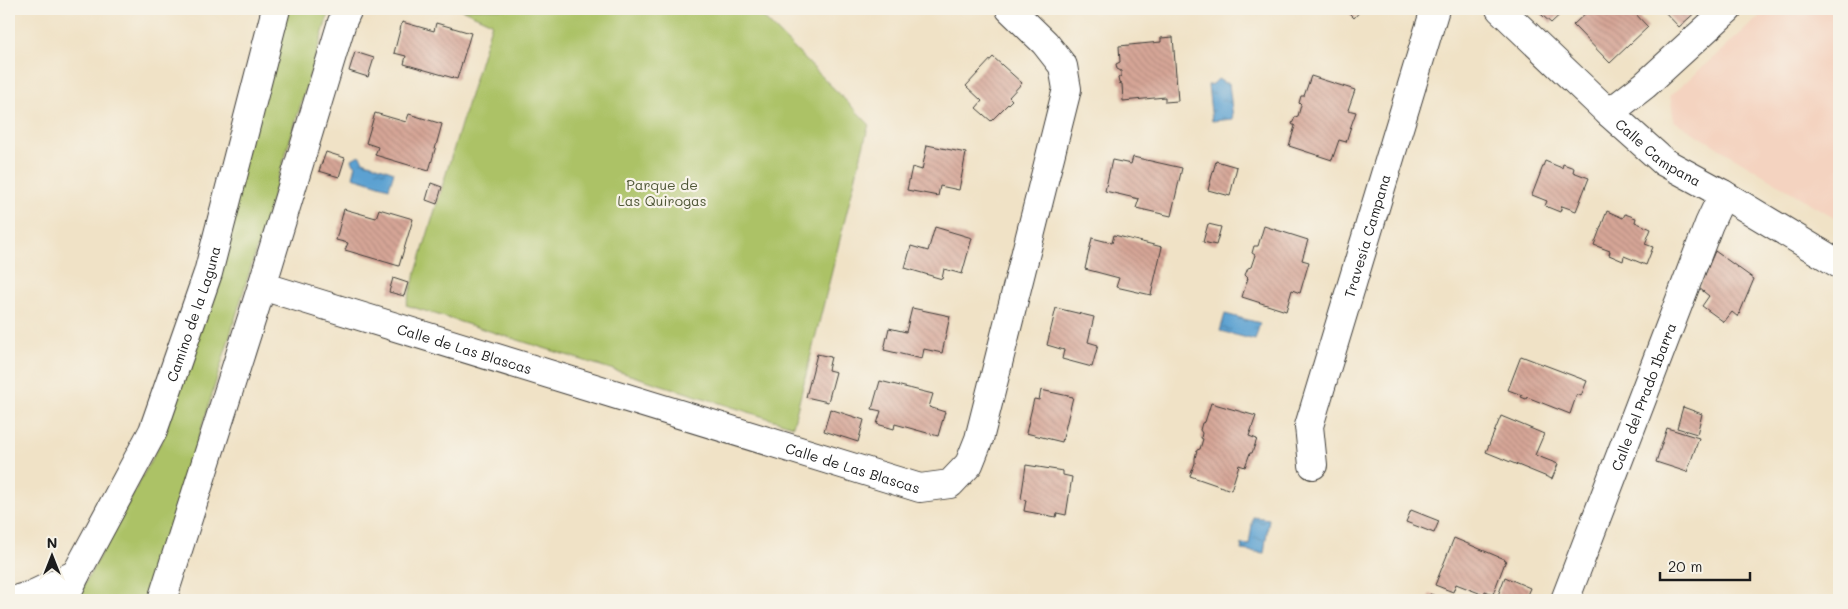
<svg xmlns="http://www.w3.org/2000/svg" width="1848" height="609" viewBox="0 0 1848 609" font-family="Mali,sans-serif">
	<defs>
		<pattern id="water-ripples" width="26" height="14" patternUnits="userSpaceOnUse" patternTransform="scale(1.25)"><rect width="26" height="14" fill="#5ca1d1"/><path d="M2 4q2-2 4 0t4 0M15 11q2-2 4 0t4 0" fill="none" stroke="#4b82a9"/></pattern>
		<pattern id="building-back-hatch" width="6" height="6" patternUnits="userSpaceOnUse" patternTransform="scale(1.25)"><rect width="6" height="6" fill="#d5a596"/><path d="M-1 5l2 2M0 0l6 6M5-1l2 2" fill="none" stroke="#b68d81"/></pattern>
	</defs>
	<rect width="100%" height="100%" fill="#f7f3e8"/>
	<filter id="ink" filterUnits="userSpaceOnUse"><feTurbulence type="fractalNoise" baseFrequency=".02" numOctaves="2"/><feDisplacementMap in="SourceGraphic" scale="10" xChannelSelector="R" yChannelSelector="G"/><feConvolveMatrix kernelMatrix="1 2 1 2 8 2 1 2 1" color-interpolation-filters="sRGB"/></filter>
	<filter id="wash" filterUnits="userSpaceOnUse"><feTurbulence type="fractalNoise" baseFrequency=".0096" numOctaves="4" result="noise"/><feDisplacementMap in="SourceGraphic" scale="20" xChannelSelector="R" yChannelSelector="G"/><feGaussianBlur stdDeviation="1.12" result="paint"/><feColorMatrix in="noise" values="0 0 0 0 0 0 0 0 0 0 0 0 0 0 0 0 0 1.4 0 .05"/><feComposite in="paint" operator="in"/></filter>
	<g filter="url(#wash)">
		<rect width="100%" height="100%" fill="#f0e2c6"/>
		<polygon fill="#f4d3c0" points="1768,9 1839,9 1839,221 1674,121 1670,96"/>
		<g fill="#acc266" stroke="#646f41">
			<polygon points="287,9 332,9 327,19 149,600 76,600 164,436"/>
			<polygon points="461,9 755,9 869,124 793,426 406,305 492,23"/>
		</g>
		<g fill="url(#water-ripples)" stroke="#3c5e76">
			<polygon points="1218,79 1225,83 1229,83 1233,119 1212,121 1208,85 1213,84"/>
			<polygon points="359,155 363,161 394,172 389,188 353,177 356,165 353,163 352,159"/>
			<polygon points="1225,314 1260,323 1255,340 1220,331"/>
			<polygon points="1253,517 1269,519 1264,553 1241,550 1242,544 1249,545"/>
		</g>
		<g id="blocks">
			<g fill="url(#building-back-hatch)">
				<polygon points="1345,9 1362,9 1354,18"/>
				<polygon points="1535,9 1566,9 1551,23"/>
				<polygon points="1590,9 1631,9 1648,27 1610,63 1573,25"/>
				<polygon points="1662,9 1699,9 1679,27"/>
				<polygon points="402,22 434,31 436,23 471,33 457,79 404,64 406,56 394,53"/>
				<polygon points="1173,37 1178,101 1165,102 1165,97 1123,101 1122,84 1119,83 1118,78 1121,76 1121,71 1117,69 1116,64 1120,62 1119,46 1161,42 1161,38"/>
				<polygon points="355,52 374,58 368,77 349,71"/>
				<polygon points="993,57 1022,83 1009,97 1012,100 991,121 976,108 982,101 966,86"/>
				<polygon points="1311,76 1355,90 1348,110 1356,112 1351,126 1346,142 1339,140 1332,160 1289,146 1295,126 1292,124 1295,117 1298,116 1301,105 1299,103 1301,96 1304,96"/>
				<polygon points="375,113 406,122 409,114 442,124 429,171 375,155 378,147 366,143"/>
				<polygon points="927,145 966,153 959,190 940,186 938,196 907,190 912,167 922,170"/>
				<polygon points="326,152 345,158 339,177 319,171"/>
				<polygon points="1133,157 1182,168 1171,216 1136,208 1139,199 1105,191 1112,160 1131,164"/>
				<polygon points="1216,161 1237,167 1230,196 1208,190"/>
				<polygon points="1545,161 1562,168 1563,164 1574,168 1573,172 1589,178 1576,211 1562,206 1560,212 1545,206 1547,201 1532,195"/>
				<polygon points="431,183 442,187 437,204 426,200"/>
				<polygon points="344,209 376,218 379,209 413,219 399,266 345,250 348,243 336,240"/>
				<polygon points="1607,211 1623,218 1625,214 1636,218 1635,222 1651,229 1645,244 1653,247 1646,265 1624,256 1623,261 1609,255 1610,251 1594,245"/>
				<polygon points="1208,224 1221,227 1216,245 1203,242"/>
				<polygon points="1264,226 1308,240 1302,260 1309,262 1300,293 1292,290 1286,311 1242,297 1248,278 1245,275 1248,268 1251,267 1255,255 1252,253 1254,246 1258,246"/>
				<polygon points="935,227 972,238 962,274 944,269 942,279 905,268 911,246 928,251"/>
				<polygon points="1114,235 1162,247 1151,295 1116,287 1119,278 1085,269 1092,238 1112,243"/>
				<polygon points="1715,251 1754,279 1738,317 1732,312 1724,322 1702,306 1709,296 1699,288"/>
				<polygon points="393,278 408,283 404,296 389,292"/>
				<polygon points="912,308 950,316 942,353 924,349 922,359 884,350 889,328 906,332"/>
				<polygon points="1056,308 1094,317 1088,342 1098,345 1092,367 1062,359 1064,350 1047,345"/>
				<polygon points="817,354 831,357 828,370 836,372 828,402 806,397"/>
				<polygon points="1521,356 1587,381 1581,396 1577,394 1570,414 1527,397 1526,399 1521,397 1522,395 1508,390"/>
				<polygon points="880,381 933,394 929,407 945,412 938,436 895,424 894,429 877,424 881,411 872,409"/>
				<polygon points="1041,390 1073,397 1062,442 1026,433 1034,399 1039,400"/>
				<polygon points="1211,403 1256,416 1249,436 1257,439 1252,453 1250,453 1245,467 1239,465 1231,490 1190,476 1195,463 1195,458 1197,450 1200,449 1203,439 1201,438 1202,433 1200,430 1202,423 1205,422"/>
				<polygon points="1683,407 1702,414 1697,434 1677,428"/>
				<polygon points="830,409 864,420 858,442 824,431"/>
				<polygon points="1501,416 1544,434 1535,455 1558,464 1552,479 1486,452"/>
				<polygon points="1667,428 1699,438 1687,472 1656,462"/>
				<polygon points="1026,465 1063,471 1063,475 1072,477 1066,515 1057,513 1056,517 1024,511 1026,500 1021,499"/>
				<polygon points="1411,510 1439,521 1434,533 1406,522"/>
				<polygon points="1454,538 1506,560 1493,594 1485,591 1484,595 1456,584 1453,592 1435,585"/>
				<polygon points="1505,577 1530,588 1525,600 1502,600 1497,598"/>
				<polygon points="1430,594 1447,600 1427,600"/>
			</g>
		</g>
	</g>
	<g filter="url(#ink)">
		<use href="#blocks" fill-opacity="0" stroke="#3c3a36" stroke-width="1"/>
		<g fill="none" stroke-linecap="round" stroke-linejoin="round">
			<g stroke="#3c3a36" stroke-width="30">
				<g id="minor">
					<path id="s1" d="M1500,9l109,104 55,49 59,32 116,70"/>
					<polyline points="1609,113 1645,85 1728,9"/>
					<path id="s2" d="M262,286l658,202 30,-4 19,-20 10,-25 88,-350 -4,-23 -18,-23 -35,-34"/>
					<path id="s3" d="M1313,465l-4,-39 126,-417"/>
					<polyline points="15,600 32,595 76,574"/>
					<path id="s4" d="M64,600l12,-26 77,-143 55,-158 68,-264"/>
					<polyline points="162,600 262,286 342,22 348,9"/>
					<path id="s5" d="M1565,600l144,-376 14,-30"/>
				</g>
			</g>
			<use href="#minor" stroke="#fff" stroke-width="28"/>
		</g>
	</g>
	<g text-anchor="middle" dominant-baseline="central" stroke-width="4.5" stroke-linejoin="round" paint-order="stroke">
		<g font-size="14" fill="#1c1c1c" stroke="#f7f3e8">
			<text stroke="none"><textPath href="#s1" startOffset="214">Calle Campana</textPath></text>
			<text stroke="none"><textPath href="#s3" startOffset="238">Travesía Campana</textPath></text>
			<text stroke="none"><textPath href="#s4" startOffset="315">Camino de la Laguna</textPath></text>
			<text stroke="none"><textPath href="#s2" startOffset="212">Calle de Las Blascas</textPath></text>
			<text stroke="none"><textPath href="#s5" startOffset="218">Calle del Prado Ibarra</textPath></text>
			<text stroke="none"><textPath href="#s2" startOffset="618">Calle de Las Blascas</textPath></text>
		</g>
		<g font-size="14" fill="#4e5636" stroke="#f7f3e8">
			<text x="662" y="184">Parque de<tspan x="662" dy="16">Las Quirogas</tspan></text>
		</g>
	</g>
	<rect width="1848" height="609" fill="none" stroke="#f7f3e8" stroke-width="30"/>
	<g transform="translate(52 556)" stroke="#f7f3e8" stroke-width="4" paint-order="stroke">
	<path d="M0-4L9 19L0 12L-9 19Z" fill="#1c1c1c"/>
	<text y="-8" font-size="14" font-weight="bold" text-anchor="middle" fill="#1c1c1c">N</text>
	</g>
	<path d="M1660 572v8h90v-8" fill="none" stroke="#1c1c1c" stroke-width="2.5"/>
	<text x="1668" y="572" font-size="15" fill="#1c1c1c" stroke="#f7f3e8" stroke-width="4" paint-order="stroke">20 m</text>
</svg>
